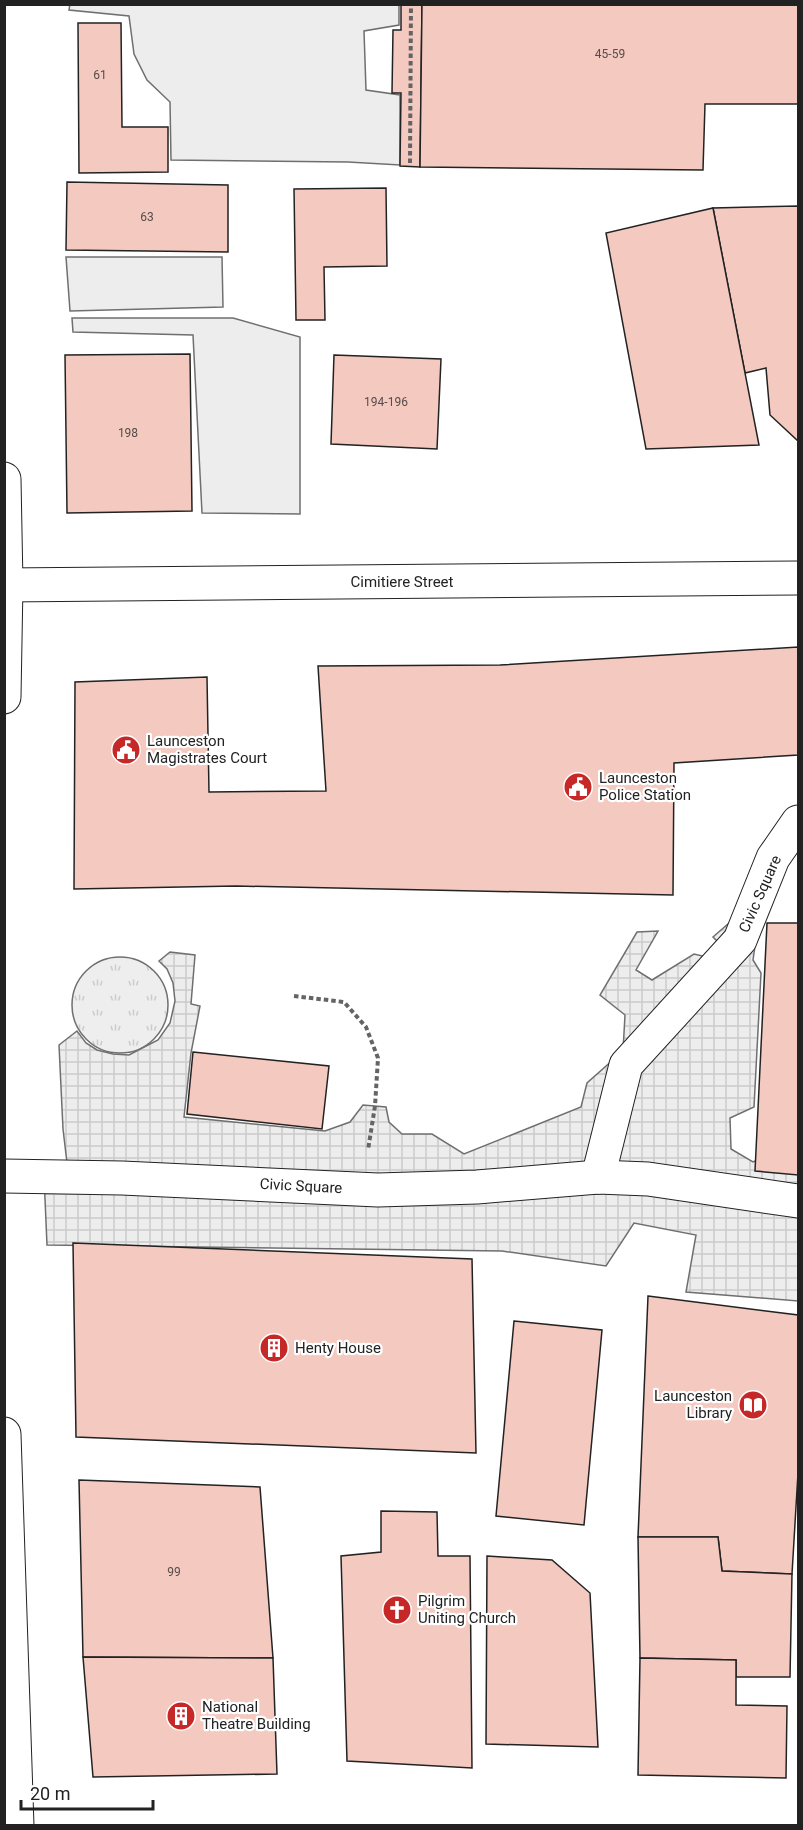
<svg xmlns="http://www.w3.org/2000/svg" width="803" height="1830" viewBox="0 0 803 1830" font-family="Roboto,sans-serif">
	<defs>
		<pattern id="grass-tufts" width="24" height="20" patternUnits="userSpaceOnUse" patternTransform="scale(1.5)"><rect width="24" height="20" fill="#eee"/><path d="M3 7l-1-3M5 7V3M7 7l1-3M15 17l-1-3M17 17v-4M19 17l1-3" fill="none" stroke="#ccc"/></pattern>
		<pattern id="plaza-grid" width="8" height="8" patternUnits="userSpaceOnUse" patternTransform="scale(1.5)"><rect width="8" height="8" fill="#ededed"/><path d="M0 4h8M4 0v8" fill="none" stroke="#cbcbcb"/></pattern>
	</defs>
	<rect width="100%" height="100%" fill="#fff"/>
	<circle fill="url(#grass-tufts)" stroke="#6f6f6f" stroke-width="1.5" cx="120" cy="1005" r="48"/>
	<g fill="#ededed" stroke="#6f6f6f" stroke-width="1.5">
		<polygon points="70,4 399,5 399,25 364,31 366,90 400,95 400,165 348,162 171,160 170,102 147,80 134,54 129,16 69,10"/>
		<polygon points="66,257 222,257 223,307 70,311"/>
		<polygon points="72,318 233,318 300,337 300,514 202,513 193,335 73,332"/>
	</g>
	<polygon fill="url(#plaza-grid)" stroke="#6f6f6f" stroke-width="1.5" points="736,917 759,918 753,960 761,973 754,1107 730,1118 731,1149 753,1162 777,1152 798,1155 798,1301 686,1292 696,1235 634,1223 606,1266 502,1251 47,1245 44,1176 69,1180 63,1129 59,1045 77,1031 86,1043 97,1050 113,1054 129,1055 158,1040 170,1023 175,1001 173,983 167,969 159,961 170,952 195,955 191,1004 200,1006 191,1053 184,1117 325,1131 350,1122 363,1105 386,1107 389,1122 402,1134 432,1134 464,1154 581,1107 587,1083 623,1051 625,1015 600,995 637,932 658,931 636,970 652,980 694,954 715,959 725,949 713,937"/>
	<g fill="#f3c9c0" stroke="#222" stroke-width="1.5">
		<polygon points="401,4 422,4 420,167 400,166 401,93 392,93 393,30 401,30"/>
		<polygon points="422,4 798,4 798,104 705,104 703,170 420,167"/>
		<polygon points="78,23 121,23 122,127 168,127 168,172 79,173"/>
		<polygon points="67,182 228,185 228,252 66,250"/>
		<polygon points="386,188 387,266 324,267 325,320 296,320 294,189"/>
		<polygon points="798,206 798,441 770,415 766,368 745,373 713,208"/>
		<polygon points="713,208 759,445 646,449 606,233"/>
		<polygon points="190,354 192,511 67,513 65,355"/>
		<polygon points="334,355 441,359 437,449 331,444"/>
		<polygon points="798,647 798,755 674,763 673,895 236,886 74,889 75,682 207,677 209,792 326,791 318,666 500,665"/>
		<polygon points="767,923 798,923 798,1175 755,1171"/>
		<polygon points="193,1052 329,1066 322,1129 187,1114"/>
		<polygon points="73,1243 472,1259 476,1453 76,1437"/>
		<polygon points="648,1296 798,1315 798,1473 792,1574 722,1571 718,1537 638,1537"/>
		<polygon points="514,1321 602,1330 584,1525 496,1516"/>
		<polygon points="79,1480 260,1487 273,1658 83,1657"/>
		<polygon points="381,1511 437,1512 438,1556 470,1556 472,1768 347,1761 341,1556 381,1552"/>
		<polygon points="638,1537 718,1537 722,1571 792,1574 790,1677 736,1677 736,1660 640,1658"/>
		<polygon points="487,1556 552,1560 590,1593 598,1747 486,1744"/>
		<polygon points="83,1657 273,1658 277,1774 93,1777"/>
		<polygon points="640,1658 736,1660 736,1705 787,1706 786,1778 638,1775"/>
	</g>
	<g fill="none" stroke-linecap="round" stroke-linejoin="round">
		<g stroke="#222" stroke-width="35">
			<g id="street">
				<polyline points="4,479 6,584"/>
				<polyline points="4,1176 122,1178 378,1190 477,1187 598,1177 648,1179 798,1201"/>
				<polyline points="598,1177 626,1065 740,940 773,858 798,822"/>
			</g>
		</g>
		<g stroke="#222" stroke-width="35">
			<g id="secondary">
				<polyline points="4,585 798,578"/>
				<polyline points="4,697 6,584"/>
				<polyline points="4,1434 17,1826"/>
			</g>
		</g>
		<g stroke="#646464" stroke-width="4" stroke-dasharray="4.5 3" stroke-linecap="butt">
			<polyline points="410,163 411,4"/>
			<polyline points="294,996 344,1002 366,1027 378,1058 375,1106 368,1150"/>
		</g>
		<use href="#street" stroke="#fff" stroke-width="33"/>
		<use href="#secondary" stroke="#fff" stroke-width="33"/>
	</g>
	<defs>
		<g id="civic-disc" transform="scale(1.5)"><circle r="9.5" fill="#c62828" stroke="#fff"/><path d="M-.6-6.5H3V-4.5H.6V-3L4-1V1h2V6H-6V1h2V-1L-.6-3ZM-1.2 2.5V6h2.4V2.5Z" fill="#fff"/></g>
		<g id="building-disc" transform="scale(1.5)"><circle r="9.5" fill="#c62828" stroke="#fff"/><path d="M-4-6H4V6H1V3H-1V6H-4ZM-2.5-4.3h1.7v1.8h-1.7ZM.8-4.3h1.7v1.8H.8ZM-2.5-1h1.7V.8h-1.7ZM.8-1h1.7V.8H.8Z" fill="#fff"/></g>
		<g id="library-disc" transform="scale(1.5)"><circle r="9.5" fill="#c62828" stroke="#fff"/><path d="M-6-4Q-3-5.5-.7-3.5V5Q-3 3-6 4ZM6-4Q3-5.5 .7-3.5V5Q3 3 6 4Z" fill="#fff"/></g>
		<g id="church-disc" transform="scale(1.5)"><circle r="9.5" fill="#c62828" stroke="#fff"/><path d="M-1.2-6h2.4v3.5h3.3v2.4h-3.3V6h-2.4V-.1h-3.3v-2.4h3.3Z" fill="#fff"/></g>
	</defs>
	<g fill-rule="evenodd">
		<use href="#civic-disc" x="126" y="750"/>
		<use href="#civic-disc" x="578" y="787"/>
		<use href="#building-disc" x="274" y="1348"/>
		<use href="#library-disc" x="753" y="1405"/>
		<use href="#church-disc" x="397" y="1610"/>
		<use href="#building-disc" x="181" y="1716"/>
	</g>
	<g text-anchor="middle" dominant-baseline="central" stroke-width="4.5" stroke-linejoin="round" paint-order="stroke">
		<g font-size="12" fill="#564c4a">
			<text x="610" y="54">45-59</text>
			<text x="100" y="75">61</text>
			<text x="147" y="217">63</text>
			<text x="386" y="402">194-196</text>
			<text x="128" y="433">198</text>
			<text x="174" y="1572">99</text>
		</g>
		<g font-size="15" fill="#222" stroke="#fff">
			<text x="402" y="582">Cimitiere Street</text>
			<text transform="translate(760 894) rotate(-66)">Civic Square</text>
			<text transform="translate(301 1186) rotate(3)">Civic Square</text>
		</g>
		<g font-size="15" fill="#222" stroke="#fff" text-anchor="start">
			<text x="147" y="741">Launceston<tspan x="147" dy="17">Magistrates Court</tspan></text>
			<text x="599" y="778">Launceston<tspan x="599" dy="17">Police Station</tspan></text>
			<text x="295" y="1348">Henty House</text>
			<text x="732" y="1396" text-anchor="end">Launceston<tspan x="732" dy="17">Library</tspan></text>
			<text x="418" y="1601">Pilgrim<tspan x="418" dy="17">Uniting Church</tspan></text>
			<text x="202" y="1707">National<tspan x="202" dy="17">Theatre Building</tspan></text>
		</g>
	</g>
	<rect width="803" height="1830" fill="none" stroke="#222222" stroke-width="12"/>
	<path d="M21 1800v9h132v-9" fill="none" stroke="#222222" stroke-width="3"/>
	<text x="30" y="1800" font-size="18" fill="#222222" stroke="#ffffff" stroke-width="4.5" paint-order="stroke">20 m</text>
</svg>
